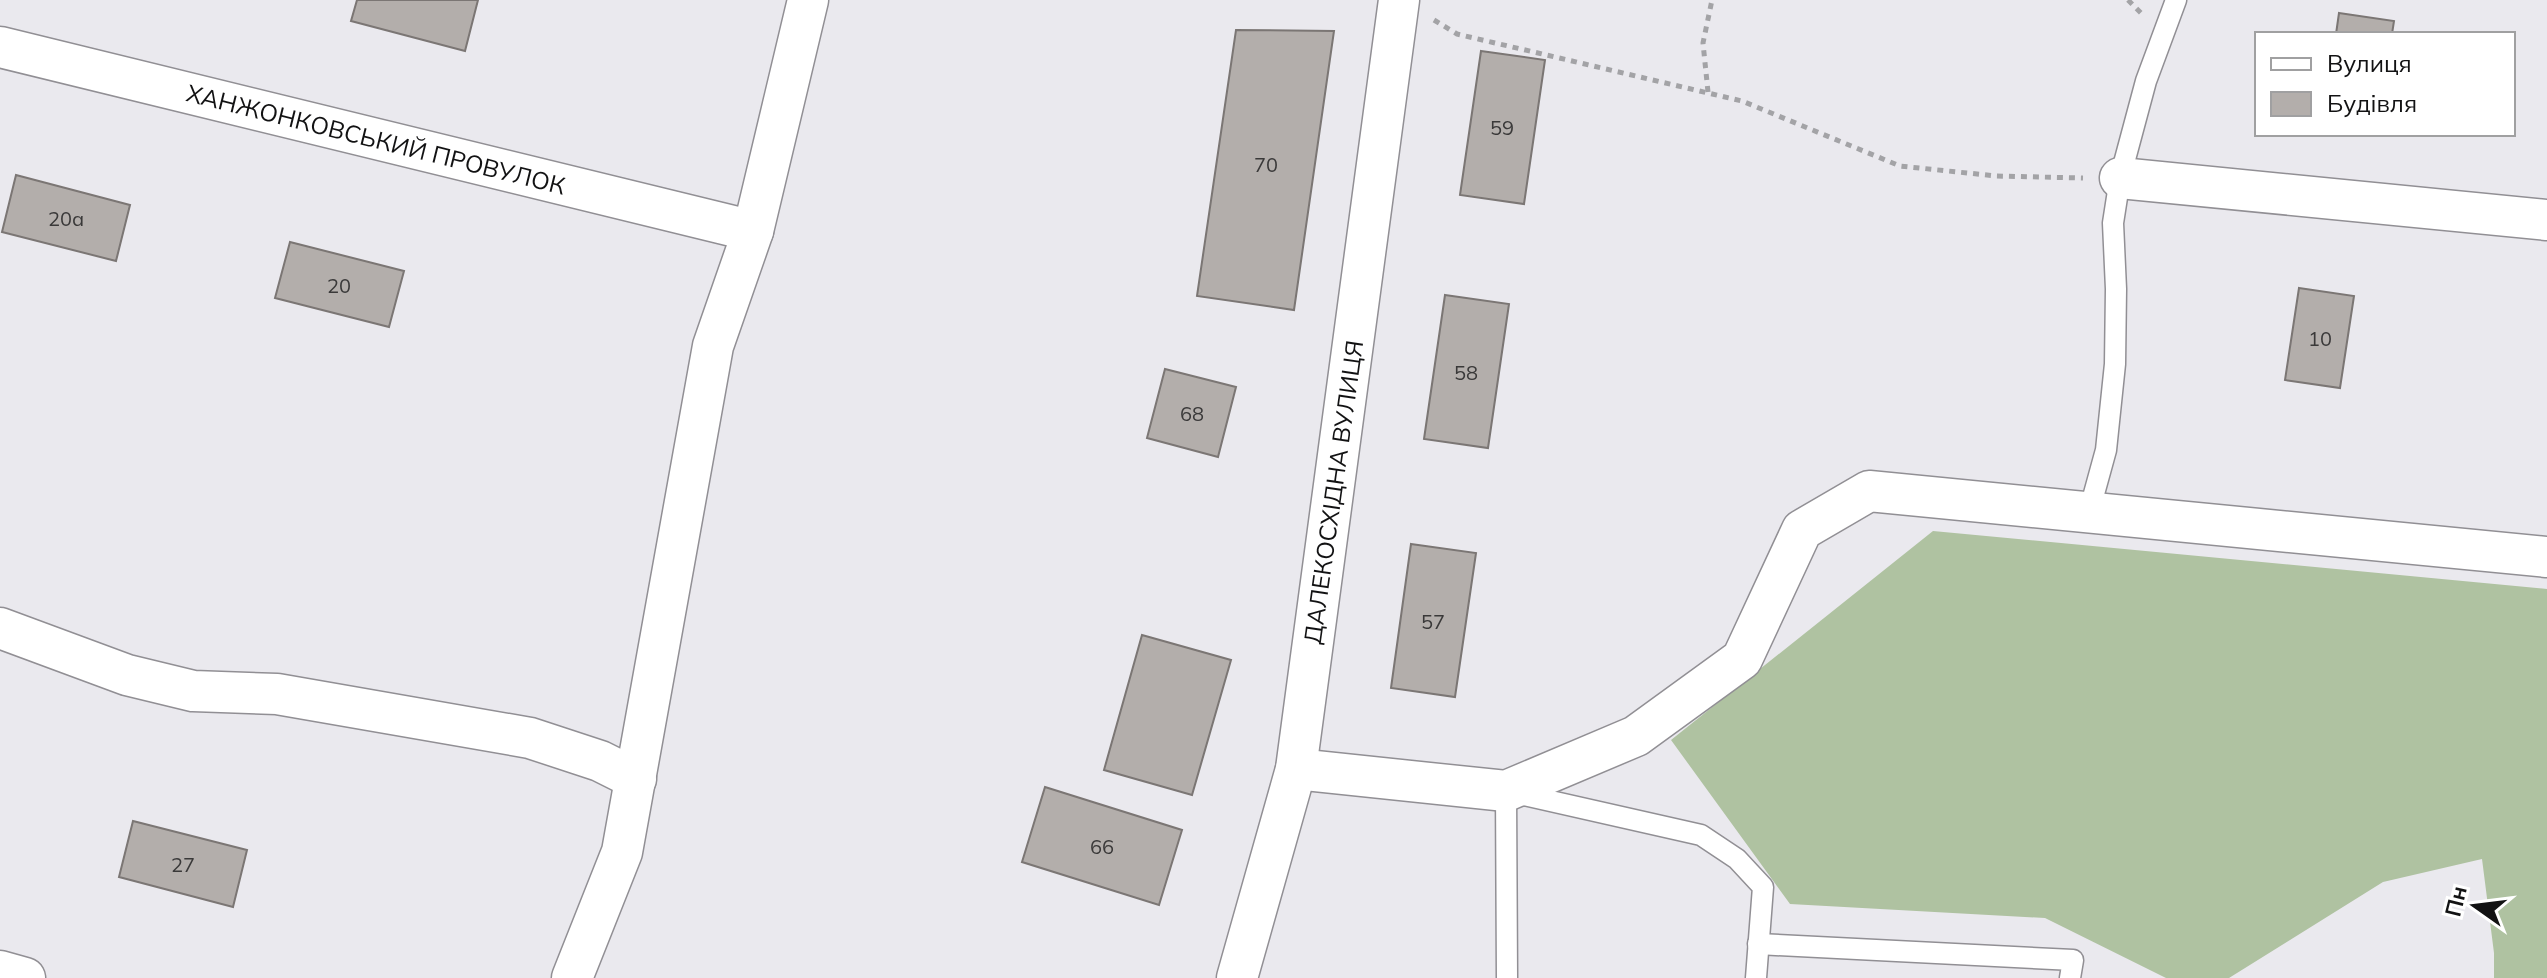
<svg xmlns="http://www.w3.org/2000/svg" width="2547" height="978" viewBox="0 0 2547 978" font-family="Mulish,sans-serif">
	<rect width="100%" height="100%" fill="#eae9ee"/>
	<polygon fill="#afc2a1" points="1933,531 2547,589 2547,978 2494,978 2494,953 2482,859 2383,882 2229,978 2166,978 2045,918 1790,904 1671,740"/>
	<g fill="#b3aeab" stroke="#7b7674" stroke-width="2">
		<polygon points="357,0 478,0 465,51 351,21"/>
		<polygon points="2339,13 2394,21 2392,34 2336,34"/>
		<polygon points="1236,30 1334,31 1294,310 1197,296"/>
		<polygon points="1481,51 1545,60 1524,204 1460,195"/>
		<polygon points="16,175 130,205 116,261 2,232"/>
		<polygon points="290,242 404,271 389,327 275,298"/>
		<polygon points="2299,288 2354,296 2340,388 2285,380"/>
		<polygon points="1445,295 1509,304 1488,448 1424,439"/>
		<polygon points="1165,369 1236,387 1218,457 1147,438"/>
		<polygon points="1411,544 1476,553 1455,697 1391,688"/>
		<polygon points="1142,635 1231,660 1192,795 1104,770"/>
		<polygon points="1045,787 1182,830 1159,905 1022,862"/>
		<polygon points="133,821 247,850 233,907 119,877"/>
	</g>
	<g fill="none" stroke-linecap="round" stroke-linejoin="round">
		<g stroke="#918f94" stroke-width="23">
			<g id="lane">
				<polyline points="2089,512 2106,450 2115,364 2116,289 2113,223 2120,178 2146,81 2176,0"/>
				<polyline points="1758,944 2073,960 2070,978"/>
				<polyline points="1507,978 1506,791 1701,835 1737,859 1763,887 1756,978"/>
			</g>
		</g>
		<g stroke="#918f94" stroke-width="43">
			<g id="street">
				<polyline points="0,47 753,231"/>
				<polyline points="2120,178 2547,220"/>
				<polyline points="0,628 127,675 193,691 277,694 530,738 600,761 636,779"/>
				<polyline points="1296,769 1506,791 1636,736 1742,659 1802,530 1869,491 2547,557"/>
				<polyline points="0,971 25,978"/>
				<polyline points="572,978 622,852 713,346 753,231 808,0"/>
				<polyline points="1237,978 1296,769 1399,0"/>
			</g>
		</g>
		<g stroke="#a3a3a6" stroke-width="5" stroke-dasharray="6 6" stroke-linecap="butt">
			<polyline points="2128,0 2141,13"/>
			<polyline points="1434,20 1457,34 1742,101 1900,166 1996,176 2083,178"/>
			<polyline points="1708,92 1703,43 1712,0"/>
		</g>
		<use href="#lane" stroke="#fff" stroke-width="20"/>
		<use href="#street" stroke="#fff" stroke-width="40"/>
	</g>
	<g text-anchor="middle" dominant-baseline="central" stroke-width="6" stroke-linejoin="round" paint-order="stroke">
		<g font-size="20" fill="#3a3939">
			<text x="1502" y="127">59</text>
			<text x="1266" y="164">70</text>
			<text x="66" y="218">20а</text>
			<text x="339" y="285">20</text>
			<text x="2320" y="338">10</text>
			<text x="1466" y="372">58</text>
			<text x="1192" y="413">68</text>
			<text x="1433" y="621">57</text>
			<text x="1102" y="846">66</text>
			<text x="183" y="864">27</text>
		</g>
		<g font-size="24" fill="#121213" stroke="#fff">
			<text transform="translate(376 139) rotate(14)">ХАНЖОНКОВСЬКИЙ ПРОВУЛОК</text>
			<text transform="translate(1333 492) rotate(-82)">ДАЛЕКОСХІДНА ВУЛИЦЯ</text>
		</g>
	</g>
	<rect x="2255" y="32" width="260" height="104" fill="#ffffff" stroke="#a0a0a1" stroke-width="2"/>
	<rect x="2271" y="58" width="40" height="12" fill="#ffffff" stroke="#a0a0a1" stroke-width="2"/>
	<text x="2327" y="72" font-size="24" fill="#121213">Вулиця</text>
	<rect x="2271" y="92" width="40" height="24" fill="#b3aeab" stroke="#a0a0a1" stroke-width="2"/>
	<text x="2327" y="112" font-size="24" fill="#121213">Будівля</text>
	<g transform="translate(2475 906) rotate(284)" stroke="#ffffff" stroke-width="6" paint-order="stroke">
	<path d="M0-6L14 30L0 20L-14 30Z" fill="#121213"/>
	<text y="-12" font-size="22" font-weight="bold" text-anchor="middle" fill="#121213">Пн</text>
	</g>
</svg>
